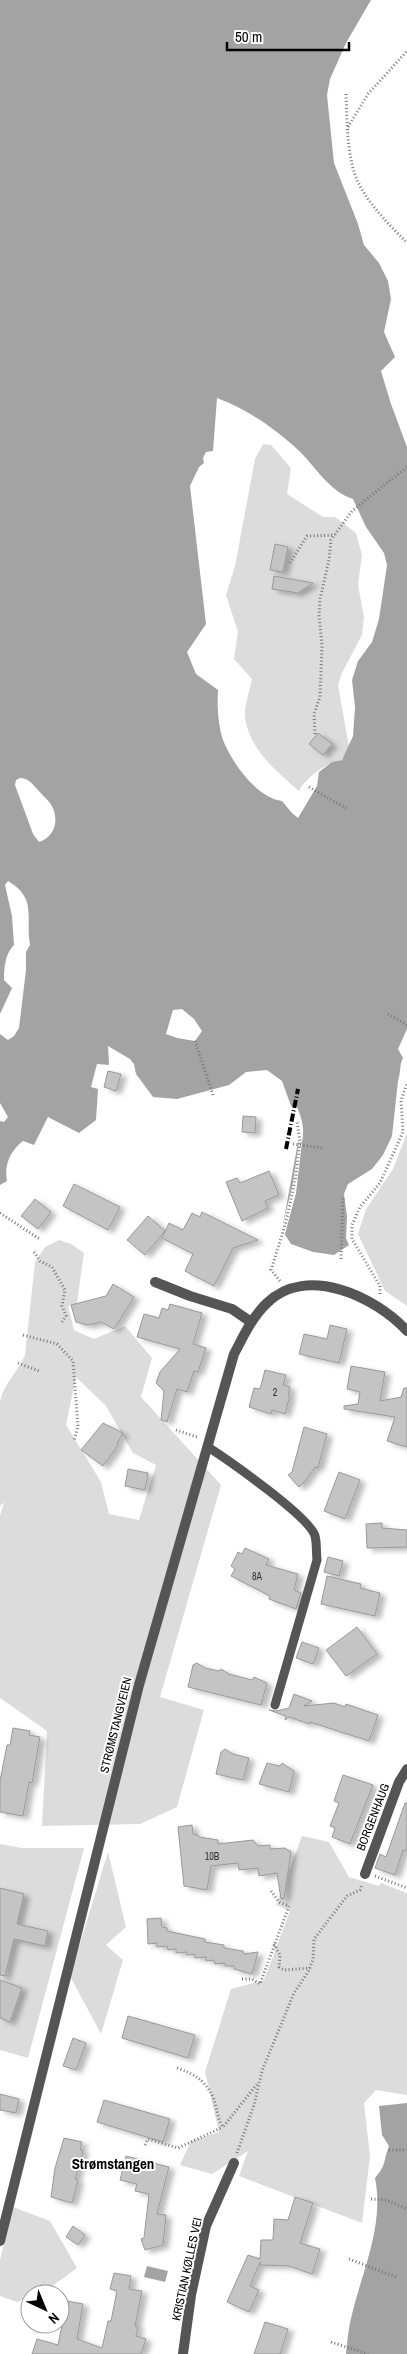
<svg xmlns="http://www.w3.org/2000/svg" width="407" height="2354" viewBox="0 0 407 2354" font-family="'Archivo Narrow',sans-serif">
	<defs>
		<filter id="shadow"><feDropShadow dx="5.5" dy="3" stdDeviation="2.5" flood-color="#0004"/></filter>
	</defs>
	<rect width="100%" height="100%" fill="#fff"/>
	<g fill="#dcdcdc" fill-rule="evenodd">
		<path d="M263,444l8,1 20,23 -4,26 36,23h12l21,16 6,22 -4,30 6,32 -2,18 -20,38 -4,12 11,62 -7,13c-15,2 -36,17 -43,31 -23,-20 -50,-42 -54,-74 -1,-11 5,-27 7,-38l-18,-20 4,-27 -12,-37 9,-29 20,-107z"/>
		<polygon points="407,1133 407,1306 385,1291 358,1234 366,1209 393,1169"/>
		<path d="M59,1240l12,4 13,9 -7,50 -9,3 6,24 20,9 31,-13 27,32 -11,39 80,88 -61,212 44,13 -27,97 -37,17 -98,2 5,-95 -47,-33v-182l4,-14 -4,4v-105c4,-18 18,-29 25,-46l10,-93 10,-15zM76,1377l30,29 27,47 23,12 -17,55 -30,-6 -8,-32 -35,-57z"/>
		<polygon points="302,1836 329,1842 349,1877 379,1886 381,1883 407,1893 407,2095 376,2090 364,2103 370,2156 362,2223 239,2176 248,2151 212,2174 180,2165 191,2141 219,2132 205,2072 231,1989 264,1980 290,1911 276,1905"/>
		<polygon points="0,1844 22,1848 84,1848 28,2058 0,2050"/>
		<polygon points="108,1852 126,1927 106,1945 123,1960 101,2034 70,1976"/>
		<polygon points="13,2207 50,2221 77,2268 44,2292 30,2294 30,2297 17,2302 0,2296 0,2260"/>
	</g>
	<g fill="#a3a3a3" fill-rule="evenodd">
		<path d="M0,0h371l-25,43 -16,36 -3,16 7,68 24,61 6,21 15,18 9,18 3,18 -7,33 11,25 -14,14 10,33 16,43v582l-9,20 5,9c-4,8 -2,14 -5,23l-6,55 -9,19 -11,14 -24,15 -4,10 3,23 -1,21 3,7 -15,10 -21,-3 -22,-8 -9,-14 16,-88h4c3,-13 0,-23 -5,-35l-6,-1 -9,-25 -15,-11 -21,2 -17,13 -52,14 -24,-2 -17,-23 -2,-10 -4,-5 -22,-13 1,18 -11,25 -2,31 -17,13 -31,-16 -14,28 -11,-4c-13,10 -19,24 -16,40l-7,4v-64l4,1 4,-5 -8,-14v-69l8,6 6,-4 5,-8 7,-58v-18l4,-7c-5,-28 8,-46 -22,-64l-3,4 7,31 2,29c-9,9 -10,23 -10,35l8,8 -12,26zM217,398c28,10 57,30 79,50 19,17 32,43 57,51l13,28 18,26 3,12 -8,54 -7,23 -14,19 -6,19 3,27 -2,29 -11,24 -10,2 -13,10 -2,14 -19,32 -6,-5 -10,-12c-25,-3 -50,-38 -59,-61 -5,-15 -6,-34 -5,-50l-22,-16 -9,-22 19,-28 -16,-138 9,-19 5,-4 -1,-5 3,-6 7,-1zM20,778c9,0 13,7 19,13 3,4 8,8 11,12 10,14 6,34 -11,39l-6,-8 -18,-49 1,-5zM182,1009l12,10 8,12 -7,10 -18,-3 -11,-4 7,-24z"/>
		<path d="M407,2103v251h-61c1,-10 2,-21 4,-31 10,-48 35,-95 25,-145 12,-14 8,-17 14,-32l-7,-11 -3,-29z"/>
		<polygon points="147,2266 168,2271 165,2282 144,2277"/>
	</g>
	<g fill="#fff">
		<polygon points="97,1064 109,1065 101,1087 98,1089 91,1087"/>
		<polygon points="299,1142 302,1143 296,1193 284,1238 281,1233 293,1183"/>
	</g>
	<g fill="#c4c4c4" stroke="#999" filter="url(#shadow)">
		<polygon points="275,544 288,547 283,572 270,570"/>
		<polygon points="274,576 313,583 298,593 272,589"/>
		<polygon points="318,733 332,744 323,755 309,744"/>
		<polygon points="108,1071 121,1074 116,1091 104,1087"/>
		<polygon points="243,1116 256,1117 255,1133 242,1132"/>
		<polygon points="269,1171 279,1195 265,1201 268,1208 242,1221 226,1182 237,1178 240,1183"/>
		<polygon points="74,1184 120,1207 108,1230 63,1206"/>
		<polygon points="35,1199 51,1212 38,1229 21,1216"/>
		<polygon points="202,1212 258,1240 233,1248 214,1286 185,1271 193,1254 162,1238 169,1223 183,1230 192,1213 200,1217"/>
		<polygon points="148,1216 165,1231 145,1255 127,1240"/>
		<polygon points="113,1284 134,1297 114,1329 101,1322 88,1325 76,1322 71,1305 106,1296"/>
		<polygon points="170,1304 202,1313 193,1344 206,1348 198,1372 194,1371 187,1392 177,1389 167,1422 161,1420 164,1391 156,1383 160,1372 180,1349 137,1337 144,1314 159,1318 162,1308 168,1310"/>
		<polygon points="330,1325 347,1329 339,1363 299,1354 304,1334 327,1339"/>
		<polygon points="351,1366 385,1372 380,1401 401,1397 404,1388 407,1388 407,1447 387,1441 395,1417 344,1409 344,1406 358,1404 360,1392 347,1389"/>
		<polygon points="265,1370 286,1375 283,1385 290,1387 288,1395 290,1395 285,1414 272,1410 271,1414 249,1407 254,1388 260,1389"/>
		<polygon points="103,1423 123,1433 117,1443 118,1444 116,1448 103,1466 81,1450"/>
		<polygon points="304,1427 327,1434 318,1468 315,1467 306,1480 299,1487 288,1475 292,1472"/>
		<polygon points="128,1469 148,1473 145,1490 125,1486"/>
		<polygon points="339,1472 360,1480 345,1519 324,1511"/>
		<polygon points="382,1523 382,1528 407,1530 407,1547 367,1548 366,1524"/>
		<polygon points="245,1548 269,1559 266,1565 298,1574 294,1590 301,1593 296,1609 269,1599 270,1596 231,1576 235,1569 231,1566 238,1552 242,1554"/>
		<polygon points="328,1557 343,1561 339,1576 324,1572"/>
		<polygon points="327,1576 361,1584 360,1588 380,1593 375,1616 321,1604"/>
		<polygon points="357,1627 377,1654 346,1676 326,1650"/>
		<polygon points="302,1642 319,1648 313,1664 296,1658"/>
		<polygon points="197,1663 205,1668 219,1671 221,1669 229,1674 252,1680 254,1677 267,1683 261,1705 188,1687 193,1665"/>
		<polygon points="294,1694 312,1701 304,1706 334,1703 345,1707 346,1704 378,1715 369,1741 310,1722 309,1724 289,1717 285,1720 286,1716 269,1710 276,1711 289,1708"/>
		<polygon points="13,1728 30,1731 29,1735 40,1737 32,1783 29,1782 23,1816 0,1812 0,1781 7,1745 10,1745"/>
		<polygon points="225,1749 233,1754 249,1758 243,1780 216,1774 221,1752"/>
		<polygon points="267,1763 280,1766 282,1763 294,1771 289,1792 259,1784"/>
		<polygon points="343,1775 373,1785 350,1844 332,1837 335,1828 330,1826 339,1803 334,1801"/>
		<polygon points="405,1803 407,1803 407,1851 403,1850 395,1875 375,1868 380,1854 386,1857"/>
		<polygon points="192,1825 193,1834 198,1835 199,1837 218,1840 218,1844 253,1840 258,1846 270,1845 270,1849 285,1848 291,1852 284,1899 281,1899 277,1873 259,1876 258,1868 239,1870 238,1863 211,1866 207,1890 184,1886 178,1827"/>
		<polygon points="0,1888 24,1894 17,1924 48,1931 45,1946 14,1939 5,1976 0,1975"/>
		<polygon points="161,1918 162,1927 167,1928 167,1931 205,1939 205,1942 224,1945 224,1948 243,1951 244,1954 258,1952 252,1974 234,1969 234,1966 225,1966 225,1963 215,1964 214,1960 206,1961 206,1957 195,1958 195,1954 187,1955 187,1952 176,1953 176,1949 168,1950 167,1946 157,1947 157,1943 148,1944 147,1919"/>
		<polygon points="0,1980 22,1988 10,2022 0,2018"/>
		<polygon points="128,2016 195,2035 188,2058 122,2038"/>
		<polygon points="73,2038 86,2043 76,2070 63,2066"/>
		<polygon points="0,2094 19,2099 16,2113 0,2110"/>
		<polygon points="104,2100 170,2119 163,2142 97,2122"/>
		<polygon points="64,2138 82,2142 80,2150 83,2151 75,2179 78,2180 72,2203 51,2197 55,2168"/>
		<polygon points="126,2156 169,2167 157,2214 166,2215 163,2245 145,2250 141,2239 144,2238 149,2194 135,2191 137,2184 120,2180"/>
		<polygon points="295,2197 313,2203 300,2243 320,2249 312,2274 289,2266 260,2265 260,2262 250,2286 259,2290 249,2312 227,2302 248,2255 260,2259 261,2240 273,2240 274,2219 288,2220"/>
		<polygon points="73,2226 85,2235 78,2245 66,2237"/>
		<polygon points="114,2273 131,2276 129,2289 142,2291 135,2326 138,2326 136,2336 146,2339 141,2354 32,2354 37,2339 58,2345 67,2301 83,2304 77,2339 102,2348 108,2321 111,2321 117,2291 110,2289"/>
		<polygon points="265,2322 288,2329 280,2354 254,2354"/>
	</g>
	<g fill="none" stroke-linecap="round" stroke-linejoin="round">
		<g stroke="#777" stroke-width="3" stroke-dasharray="1 2.5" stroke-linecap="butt">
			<path d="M346,94c1,23 1,48 6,70 6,31 34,57 55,79"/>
			<polyline points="348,127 368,94 407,51"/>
			<polyline points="290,563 307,536 335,535"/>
			<polyline points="315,734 314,714 320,697 322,646 319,616 320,599 329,560 331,540 352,511 407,467"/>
			<polyline points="309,787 347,809"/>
			<polyline points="388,1014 407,1025"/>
			<polyline points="195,1041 213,1095"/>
			<polyline points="293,1144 324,1148"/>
			<polyline points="0,1213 41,1240"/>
			<polyline points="34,1252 40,1261 52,1267 65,1290 62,1306 66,1316 62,1322"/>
			<polyline points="341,1259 343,1197"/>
			<polyline points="280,1281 271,1270 286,1222 296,1176 300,1142 297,1121"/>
			<polyline points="380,1294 380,1286 352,1239 352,1225 360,1207 380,1183 403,1132 401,1101 407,1083"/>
			<polyline points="23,1335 57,1344 73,1361 78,1426 74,1441"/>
			<polyline points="18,1363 39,1371"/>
			<polyline points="176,1430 197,1437"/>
			<polyline points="375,1876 407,1888"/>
			<polyline points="274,1944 280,1955 279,1967 284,1970 310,1968"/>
			<polyline points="242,1979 252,1979 260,1984 289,1906 279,1902 271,1891"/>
			<path d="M177,2068c17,6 28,12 36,29 4,10 4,21 10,30l35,-44"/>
			<polyline points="145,2145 148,2139 178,2148 223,2127"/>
			<polyline points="389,2150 407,2150"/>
			<polyline points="237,2153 254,2105 262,2071 294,1993 308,1972 313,1960 314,1939 347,1896 360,1890 362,1884"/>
			<polyline points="371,2199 386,2200 407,2209"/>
			<polyline points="349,2259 396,2277"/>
			<polyline points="331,2342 368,2354"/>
		</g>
		<path stroke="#555" stroke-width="9" d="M208,1447c20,13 102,70 107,89 2,7 1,16 2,24l-42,145"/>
		<g stroke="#555" stroke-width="10">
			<polyline points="155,1282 190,1296 232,1309 251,1322"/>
			<polyline points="365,1874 399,1782 407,1769"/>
			<path d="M0,2241l139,-556 95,-331c9,-17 18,-37 33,-51 40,-39 109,-6 140,28"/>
			<polyline points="183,2354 191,2295 206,2226 234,2163"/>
		</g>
		<polyline stroke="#000" stroke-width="4" stroke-dasharray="8 2.5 1 2.5" stroke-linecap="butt" points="286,1149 298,1089"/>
	</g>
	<g text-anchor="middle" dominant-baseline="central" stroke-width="4" stroke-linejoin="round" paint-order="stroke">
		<g font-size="10" fill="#313131">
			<text x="275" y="1392">2</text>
			<text x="257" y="1576">8A</text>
			<text x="212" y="1856">10B</text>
		</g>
		<g font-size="12" fill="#000" stroke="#fff">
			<text transform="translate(116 1725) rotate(-76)">STRØMSTANGVEIEN</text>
			<text transform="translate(373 1817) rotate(-69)">BORGENHAUG</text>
			<text transform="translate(187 2269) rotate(-78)">KRISTIAN KØLLES VEI</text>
		</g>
		<g font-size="15" font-weight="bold" fill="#000" stroke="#fff">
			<text x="113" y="2163">Strømstangen</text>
		</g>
	</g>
	<g transform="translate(45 2309) rotate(136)"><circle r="24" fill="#ffffff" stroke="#999999"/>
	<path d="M0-4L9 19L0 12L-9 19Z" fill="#000000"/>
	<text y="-8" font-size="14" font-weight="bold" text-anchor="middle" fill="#000000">N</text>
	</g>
	<path d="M227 42v8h122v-8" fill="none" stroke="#000000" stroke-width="2.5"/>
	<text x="235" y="42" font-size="15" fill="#000000" stroke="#ffffff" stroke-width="4" paint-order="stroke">50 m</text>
</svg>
